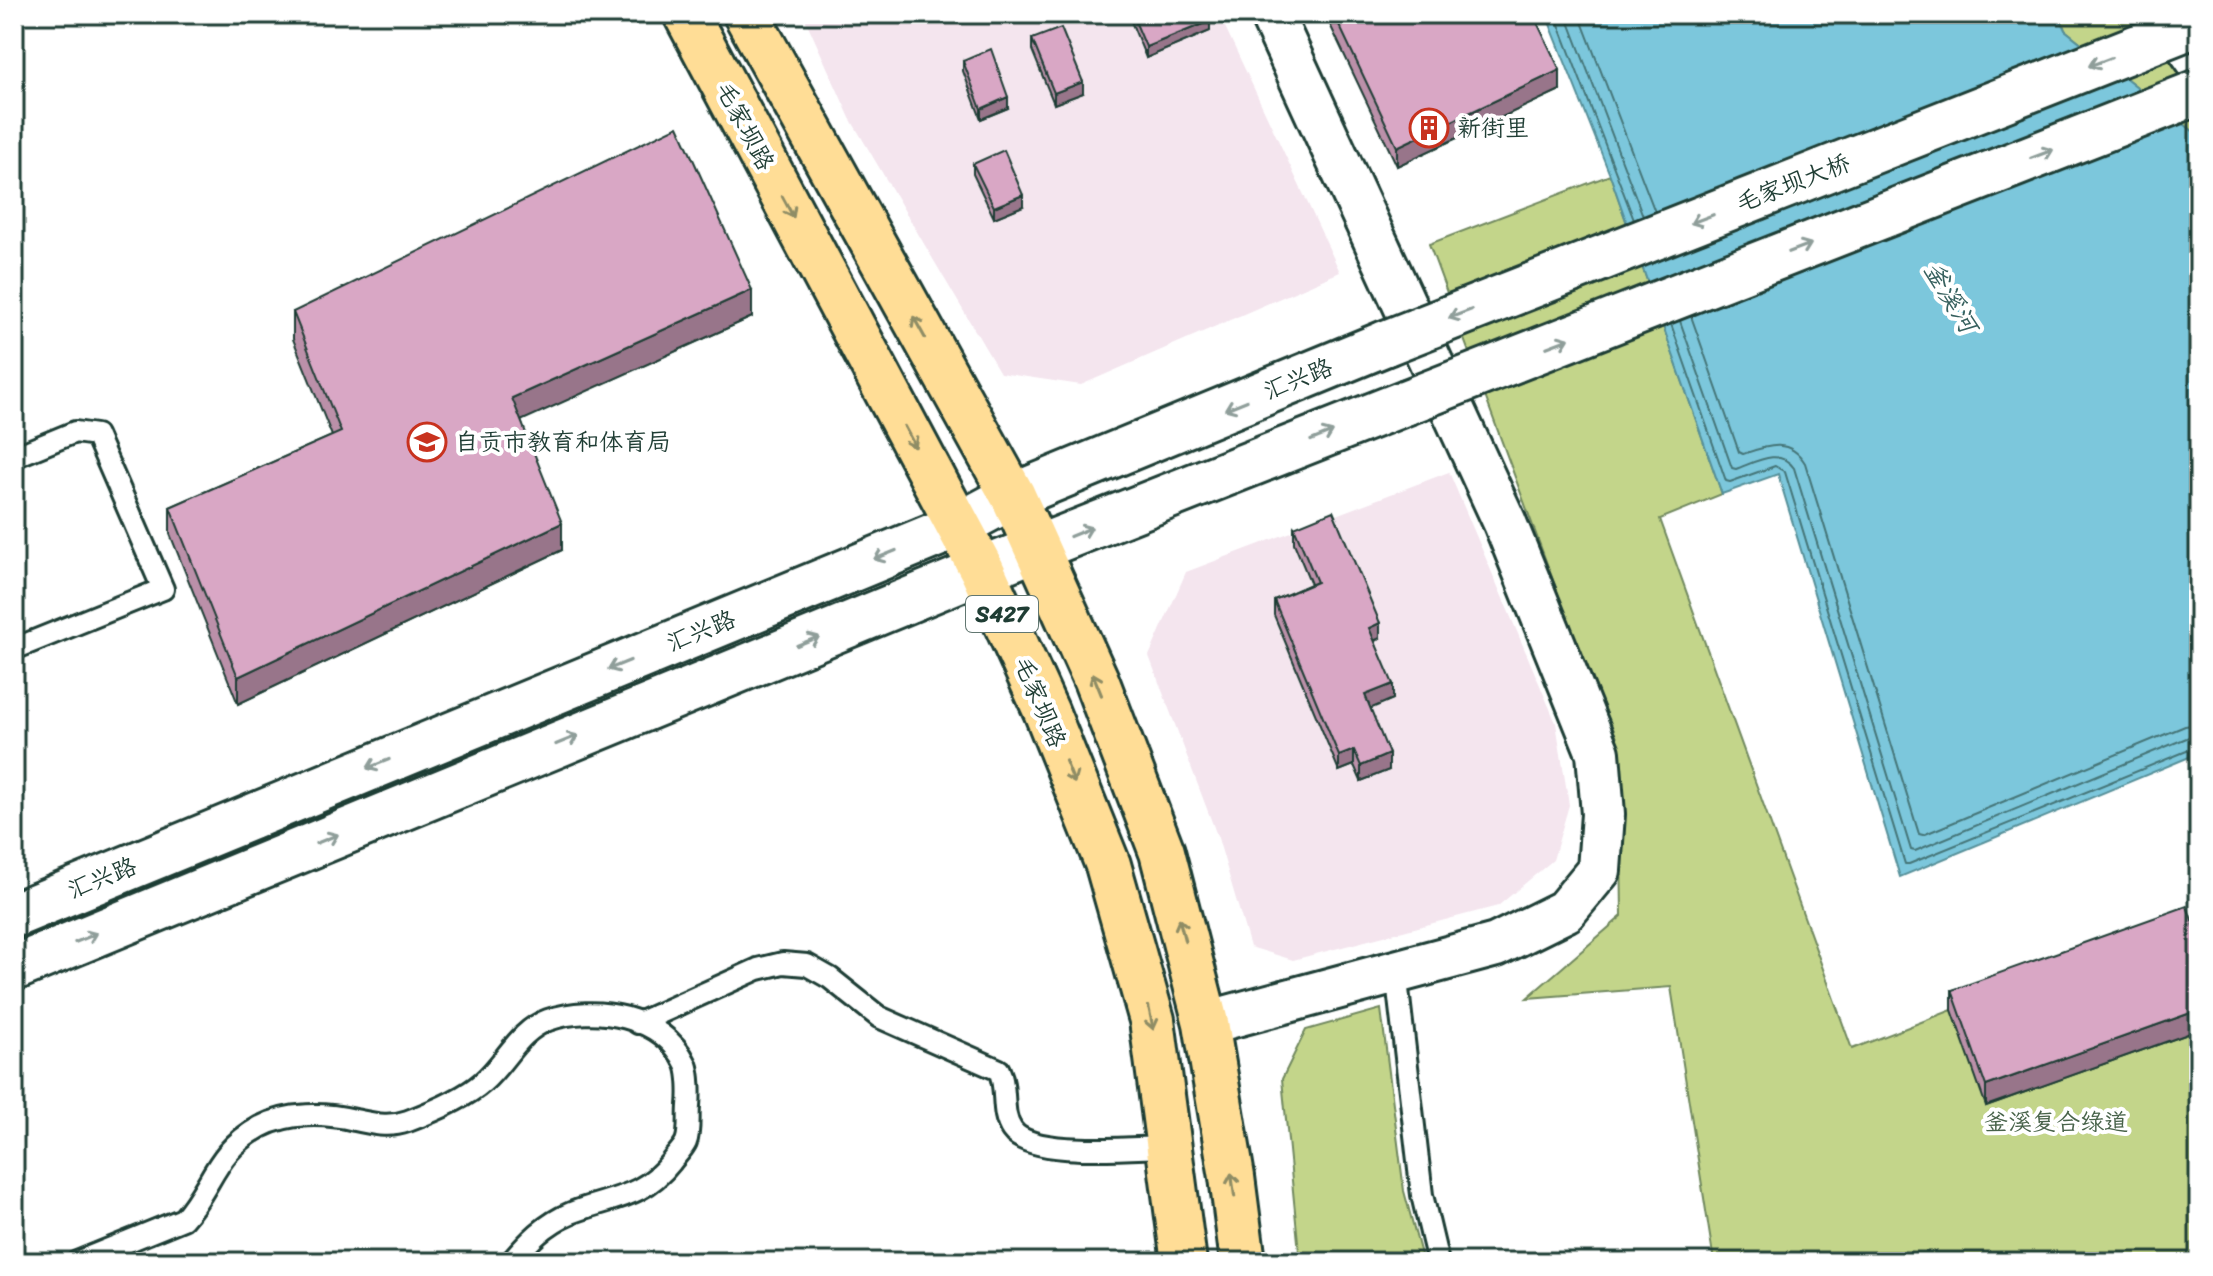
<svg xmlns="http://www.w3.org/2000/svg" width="2213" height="1276" viewBox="0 0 2213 1276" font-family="Sriracha,'LXGW WenKai TC',sans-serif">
	<rect width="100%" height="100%" fill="#fff"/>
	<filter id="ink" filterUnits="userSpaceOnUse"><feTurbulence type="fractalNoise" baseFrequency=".0125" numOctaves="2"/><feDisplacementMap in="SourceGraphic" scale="16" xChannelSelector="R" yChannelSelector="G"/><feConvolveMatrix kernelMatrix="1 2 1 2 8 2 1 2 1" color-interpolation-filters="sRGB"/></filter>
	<g filter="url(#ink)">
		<g fill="#f4e5ee">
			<polygon points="803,14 1219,14 1340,272 1081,385 1000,373 850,118"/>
			<polygon points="1449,472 1556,723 1569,805 1553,860 1498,906 1293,960 1250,947 1218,838 1149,656 1186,572"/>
		</g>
		<g fill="#c3d58a" stroke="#71895f" stroke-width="2">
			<polygon points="2060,14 2199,14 2199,136 2065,30"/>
			<polygon points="1610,175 1722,494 1660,519 1852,1049 1952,1010 2199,952 2199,1262 1714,1262 1671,987 1527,998 1622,916 1620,762 1429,244"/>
			<polygon points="1381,1009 1404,1191 1423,1262 1300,1262 1282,1079 1306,1030"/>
		</g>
		<polygon fill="#7cc7dc" stroke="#579099" stroke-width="2" points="1546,14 2058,14 2065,30 2199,136 2199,753 1900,877 1778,474 1722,494 1610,175"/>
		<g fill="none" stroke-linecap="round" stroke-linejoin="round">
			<g stroke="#447477" stroke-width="2">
				<polyline points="1555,14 1634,220"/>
				<polyline points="1566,14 1643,216"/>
				<polyline points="1579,14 1655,212"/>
				<path d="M1691,316l48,136 4,2c24,-8 46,-17 62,9l114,371 4,1 262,-109 14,-2"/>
				<path d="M1680,321l52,147 4,1c20,-7 43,-22 58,-1l117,382 4,1 274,-114 10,-1"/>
				<polyline points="1671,324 1726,481 1730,482 1775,466 1785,472 1905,864 1909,864 2199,746"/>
			</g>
			<g stroke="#1f3d34" stroke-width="26">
				<g id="service">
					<polyline points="2151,14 2199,81"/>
					<polyline points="14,457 75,432 96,435 163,589 14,649"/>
					<polyline points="1396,972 1422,1195 1438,1262"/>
					<path d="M638,1023l120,-54 25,-6 24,2 23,13 49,39 120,53c9,19 1,43 13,60 19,28 124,17 157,17"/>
					<path d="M77,1262l106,-43c30,-33 31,-67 77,-92 28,-15 65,-14 95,-7 20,4 33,8 53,1 24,-9 56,-22 75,-39 23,-20 35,-51 65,-62 46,-16 115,-5 138,44 4,11 4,31 3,42 -1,11 1,27 -3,36 -3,7 -11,14 -15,20 -29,37 -60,35 -100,51 -26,11 -42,28 -60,49"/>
				</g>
			</g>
			<g stroke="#1f3d34" stroke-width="48">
				<polyline id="minor" points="1206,1023 1496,945 1565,911 1599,870 1603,814 1598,753 1505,523 1271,14"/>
			</g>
			<g stroke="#1f3d34" stroke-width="50">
				<g id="secondary">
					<polyline points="14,915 957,526 1013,496 1386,343"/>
					<polyline points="14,968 982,570 1407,402"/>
				</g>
			</g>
			<g stroke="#1f3d34" stroke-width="50">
				<g id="primary">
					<polyline points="686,14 982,570 1046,711 1108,865 1152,1020 1184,1262"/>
					<polyline points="746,14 1013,496 1096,680 1162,852 1206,1023 1232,1177 1243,1262"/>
				</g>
			</g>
			<use href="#service" stroke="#fff" stroke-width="20"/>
			<use href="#minor" stroke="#fff" stroke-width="42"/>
			<use href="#secondary" stroke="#fff" stroke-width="44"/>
			<use href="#primary" stroke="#ffdd96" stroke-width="44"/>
			<g stroke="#1f3d34" stroke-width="50" stroke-linecap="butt">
				<g id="secondary-bridge">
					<polyline points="1386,343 2199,23"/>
					<polyline points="1407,402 2199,92"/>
				</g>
			</g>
			<use href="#secondary-bridge" stroke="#fff" stroke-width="44"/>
		</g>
		<g fill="#bb90a9" stroke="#1f3d34" stroke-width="2">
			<polygon points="1128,14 1207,14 1210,31 1146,58"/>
			<polygon points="1325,14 1533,14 1560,90 1397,166"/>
			<polygon points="1032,39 1083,93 1054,104 1032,50"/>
			<polygon points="963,61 1008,108 981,119 963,71"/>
			<polygon points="973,164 1023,206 994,218 973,174"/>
			<polygon points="293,312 752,317 521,420 562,550 238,704 170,534 170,507 332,436 293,339"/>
			<polygon points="1294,527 1380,638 1375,641 1393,699 1370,708 1389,770 1361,781 1354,765 1339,771 1274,615 1274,600 1311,584 1294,543"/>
			<polygon points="2199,940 2199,1030 1986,1106 1952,1010 1952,990"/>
		</g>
		<g fill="#98758a" stroke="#1f3d34" stroke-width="2">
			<polygon points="1210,21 1210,31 1146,58 1146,47"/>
			<polygon points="1560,70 1560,90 1397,166 1397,147"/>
			<polygon points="1083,82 1083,93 1054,104 1054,93"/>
			<polygon points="1008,97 1008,108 981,119 981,109"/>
			<polygon points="1023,195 1023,206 994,218 994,207"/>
			<polygon points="752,290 752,317 512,425 512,398"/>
			<polygon points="562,523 562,550 238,704 238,677"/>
			<polygon points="1380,623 1380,638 1369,643 1369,628"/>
			<polygon points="1393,684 1393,699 1365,711 1365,695"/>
			<polygon points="1354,750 1354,765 1339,771 1339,756"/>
			<polygon points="1389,754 1389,770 1361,781 1361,766"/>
			<polygon points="2199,1010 2199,1030 1986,1106 1986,1086"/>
		</g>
		<g fill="#d9a7c5" stroke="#1f3d34" stroke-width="2">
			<polygon points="1132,14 1207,14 1210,21 1146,47"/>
			<polygon points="1334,14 1533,14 1560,70 1397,147"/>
			<polygon points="1061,28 1083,82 1054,93 1032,39"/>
			<polygon points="991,49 1008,97 981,109 963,61"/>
			<polygon points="678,126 752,290 512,398 562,523 238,677 170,507 341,432 293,312"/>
			<polygon points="1004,150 1023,195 994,207 973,164"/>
			<polygon points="1333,511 1380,623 1369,628 1393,684 1365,695 1389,754 1361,766 1354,750 1339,756 1274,600 1317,582 1294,527"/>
			<polygon points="2187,906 2199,940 2199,1010 1986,1086 1952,990"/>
		</g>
		<defs><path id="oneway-shaft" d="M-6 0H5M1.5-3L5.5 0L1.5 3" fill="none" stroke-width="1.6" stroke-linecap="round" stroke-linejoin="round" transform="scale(2)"/></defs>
		<g stroke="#8f9e9a">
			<use href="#oneway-shaft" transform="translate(2100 62) rotate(159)"/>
			<use href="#oneway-shaft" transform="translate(2042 154) rotate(-21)"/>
			<use href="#oneway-shaft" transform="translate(1702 219) rotate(159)"/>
			<use href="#oneway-shaft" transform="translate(1800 248) rotate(-21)"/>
			<use href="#oneway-shaft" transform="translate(1460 314) rotate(159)"/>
			<use href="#oneway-shaft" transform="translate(1558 343) rotate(-21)"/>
			<use href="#oneway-shaft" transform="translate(1236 405) rotate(158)"/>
			<use href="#oneway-shaft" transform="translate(1322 436) rotate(-22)"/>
			<use href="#oneway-shaft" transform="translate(1081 532) rotate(-22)"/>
			<use href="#oneway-shaft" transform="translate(885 555) rotate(158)"/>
			<use href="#oneway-shaft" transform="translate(808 641) rotate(-22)"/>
			<use href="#oneway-shaft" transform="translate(619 665) rotate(158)"/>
			<use href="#oneway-shaft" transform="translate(567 740) rotate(-22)"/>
			<use href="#oneway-shaft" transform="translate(378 764) rotate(158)"/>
			<use href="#oneway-shaft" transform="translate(327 839) rotate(-22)"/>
			<use href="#oneway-shaft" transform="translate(86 938) rotate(-22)"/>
		</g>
		<g stroke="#8f8d65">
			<use href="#oneway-shaft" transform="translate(788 207) rotate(62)"/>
			<use href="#oneway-shaft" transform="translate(919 327) rotate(-119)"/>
			<use href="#oneway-shaft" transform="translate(910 437) rotate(62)"/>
			<use href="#oneway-shaft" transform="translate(1097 684) rotate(-112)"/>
			<use href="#oneway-shaft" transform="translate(1070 772) rotate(68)"/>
			<use href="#oneway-shaft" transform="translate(1182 930) rotate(-104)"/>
			<use href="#oneway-shaft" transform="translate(1151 1018) rotate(78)"/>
			<use href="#oneway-shaft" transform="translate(1233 1185) rotate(-98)"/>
		</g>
	</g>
	<defs>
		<g id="building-ring" transform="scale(2)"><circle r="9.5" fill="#fff" stroke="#c8321e" stroke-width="1.5"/><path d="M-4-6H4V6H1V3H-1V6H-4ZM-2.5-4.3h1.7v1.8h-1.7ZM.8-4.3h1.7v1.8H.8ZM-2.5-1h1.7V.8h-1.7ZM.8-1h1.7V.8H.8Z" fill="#c8321e"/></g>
		<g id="school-ring" transform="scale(2)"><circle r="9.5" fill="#fff" stroke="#c8321e" stroke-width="1.5"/><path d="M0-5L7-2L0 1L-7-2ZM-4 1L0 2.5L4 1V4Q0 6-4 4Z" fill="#c8321e"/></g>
	</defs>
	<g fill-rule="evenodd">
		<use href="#building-ring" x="1429" y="128"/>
		<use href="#school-ring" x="427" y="442"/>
	</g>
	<g text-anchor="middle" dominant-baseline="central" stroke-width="8" stroke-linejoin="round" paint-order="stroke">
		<rect fill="#fff" stroke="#627771" stroke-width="2" x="966" y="596" width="72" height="36" rx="6"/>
		<g font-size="22" font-weight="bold" fill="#1f3d34">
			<text x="1002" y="614">S427</text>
		</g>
		<g font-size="24" fill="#1f3d34" stroke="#fff">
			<text transform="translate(745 126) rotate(62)">毛家坝路</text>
			<text transform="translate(1793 183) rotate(-21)">毛家坝大桥</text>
			<text transform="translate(1298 379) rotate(-22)">汇兴路</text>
			<text transform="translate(701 631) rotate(-22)">汇兴路</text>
			<text transform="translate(1040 702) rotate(67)">毛家坝路</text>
			<text transform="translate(102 878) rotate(-22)">汇兴路</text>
		</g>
		<g font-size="24" fill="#1f3d34" stroke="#fff" text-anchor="start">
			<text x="1457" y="128">新街里</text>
			<text x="455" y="442">自贡市教育和体育局</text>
		</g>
		<g font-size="24" fill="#48634a" stroke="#fff">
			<text x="2056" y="1122">釜溪复合绿道</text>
		</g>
		<g font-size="26" font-style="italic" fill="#36605e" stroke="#fff">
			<text transform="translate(1951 297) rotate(59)">釜溪河</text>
		</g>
	</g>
	<rect width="2213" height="1276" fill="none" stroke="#fff" stroke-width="48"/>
	<rect x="24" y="24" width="2165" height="1228" fill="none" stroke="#1f3d34" stroke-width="3" filter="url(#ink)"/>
</svg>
